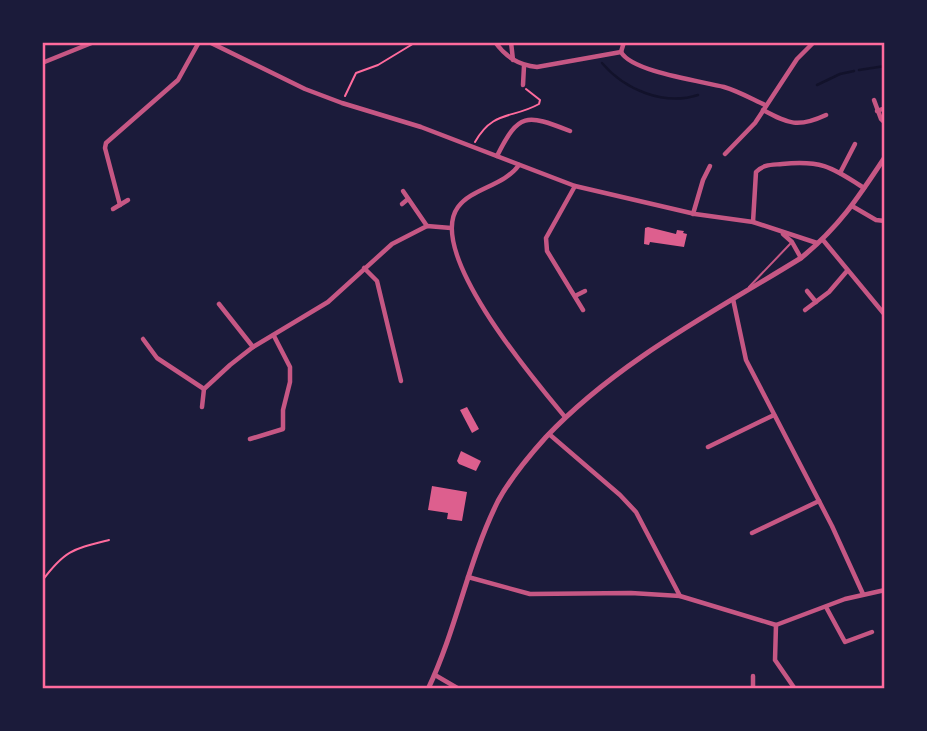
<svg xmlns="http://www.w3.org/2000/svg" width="927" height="731" viewBox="0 0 927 731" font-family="Helvetica,sans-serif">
	<rect width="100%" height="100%" fill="#1b1b3a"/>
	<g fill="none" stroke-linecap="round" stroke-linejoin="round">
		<g stroke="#12122b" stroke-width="2.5">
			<path d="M602,63c23,27 62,43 96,32"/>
			<polyline points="859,70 885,66"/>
			<polyline points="817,85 840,74 854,71"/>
		</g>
	</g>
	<g fill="#dd5f8e">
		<polygon points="648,227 676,234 677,230 684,231 683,233 687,234 684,247 650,242 649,245 644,244 645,228"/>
		<polygon points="467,407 479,429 472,433 460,410"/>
		<polygon points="461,451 481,461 476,471 459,464 457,461"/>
		<polygon points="432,486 467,492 462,521 447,519 448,513 428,510"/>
	</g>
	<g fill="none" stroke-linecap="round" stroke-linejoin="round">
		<g stroke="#ff6b9d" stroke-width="2">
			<polyline points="345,96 356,73 378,65 416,42"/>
			<path d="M475,142c18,-32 37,-23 64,-38l1,-4 -14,-11"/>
			<path d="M42,581c23,-31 31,-32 67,-41"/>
		</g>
		<polyline stroke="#c65784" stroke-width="2" points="749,287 791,243"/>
		<g stroke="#c65784" stroke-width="4.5">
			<polyline points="209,42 305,89 342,103 421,127 575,186 695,214 753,222 817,243"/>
			<path d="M495,42c11,15 23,23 42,25l84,-15"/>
			<polyline points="511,42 513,60"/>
			<polyline points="817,42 837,42"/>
			<path d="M621,52c11,20 80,29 103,35 14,4 28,12 41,18"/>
			<polyline points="621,52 624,42"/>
			<polyline points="42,63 94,42"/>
			<polyline points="523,85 524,66"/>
			<polyline points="874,100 881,119 885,123"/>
			<path d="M763,110c26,14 35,18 63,5"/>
			<polyline points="877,111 885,108"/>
			<polyline points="725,154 755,123 797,59 814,42"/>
			<path d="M497,156c22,-44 29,-42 73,-25"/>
			<path d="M519,165c-15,21 -47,23 -61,42 -33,45 77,174 107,210"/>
			<polyline points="840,173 855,144"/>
			<polyline points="575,186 546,238 547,251 583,310"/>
			<polyline points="403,191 427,226"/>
			<polyline points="402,204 408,199"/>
			<polyline points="120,205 105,148 106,143 178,80 199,42"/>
			<polyline points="852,206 876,220 885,221"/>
			<polyline points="113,209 128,200"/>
			<polyline points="693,214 703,180 710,166"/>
			<path d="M753,222l3,-50c8,-8 15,-7 26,-8 40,-4 49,3 82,24"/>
			<polyline points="783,234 792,242 801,258"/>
			<polyline points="823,240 885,315"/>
			<polyline points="364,268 377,281 401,381"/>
			<polyline points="807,291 816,302"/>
			<polyline points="575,296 585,291"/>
			<polyline points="733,299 746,360 832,526 863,594"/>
			<polyline points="219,304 253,347"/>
			<polyline points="805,310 829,292 847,271"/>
			<polyline points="143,339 157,358 204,389"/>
			<polyline points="202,407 204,389 230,365 253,347 328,302 392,244 427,226 451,228"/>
			<polyline points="549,434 620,495 636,512 680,596"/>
			<polyline points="250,439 283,429 283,410 290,382 290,367 274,336"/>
			<polyline points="708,447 774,415"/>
			<polyline points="752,533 819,501"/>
			<polyline points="468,577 530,594 631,593 680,596 776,625 845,599 885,590"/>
			<polyline points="826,607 845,642 872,632"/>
			<polyline points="776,625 775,660 795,689"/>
			<polyline points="435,675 459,689"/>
			<polyline points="753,676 753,689"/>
		</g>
		<path stroke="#c65784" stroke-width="5" d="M428,689c29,-61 40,-128 70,-188 13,-24 30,-44 48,-64 72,-76 166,-124 255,-179 38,-31 57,-60 84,-101"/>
	</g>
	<rect width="927" height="731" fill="none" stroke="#1b1b3a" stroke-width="88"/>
	<rect x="44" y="44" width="839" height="643" fill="none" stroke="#ff6b9d" stroke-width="2.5"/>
</svg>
